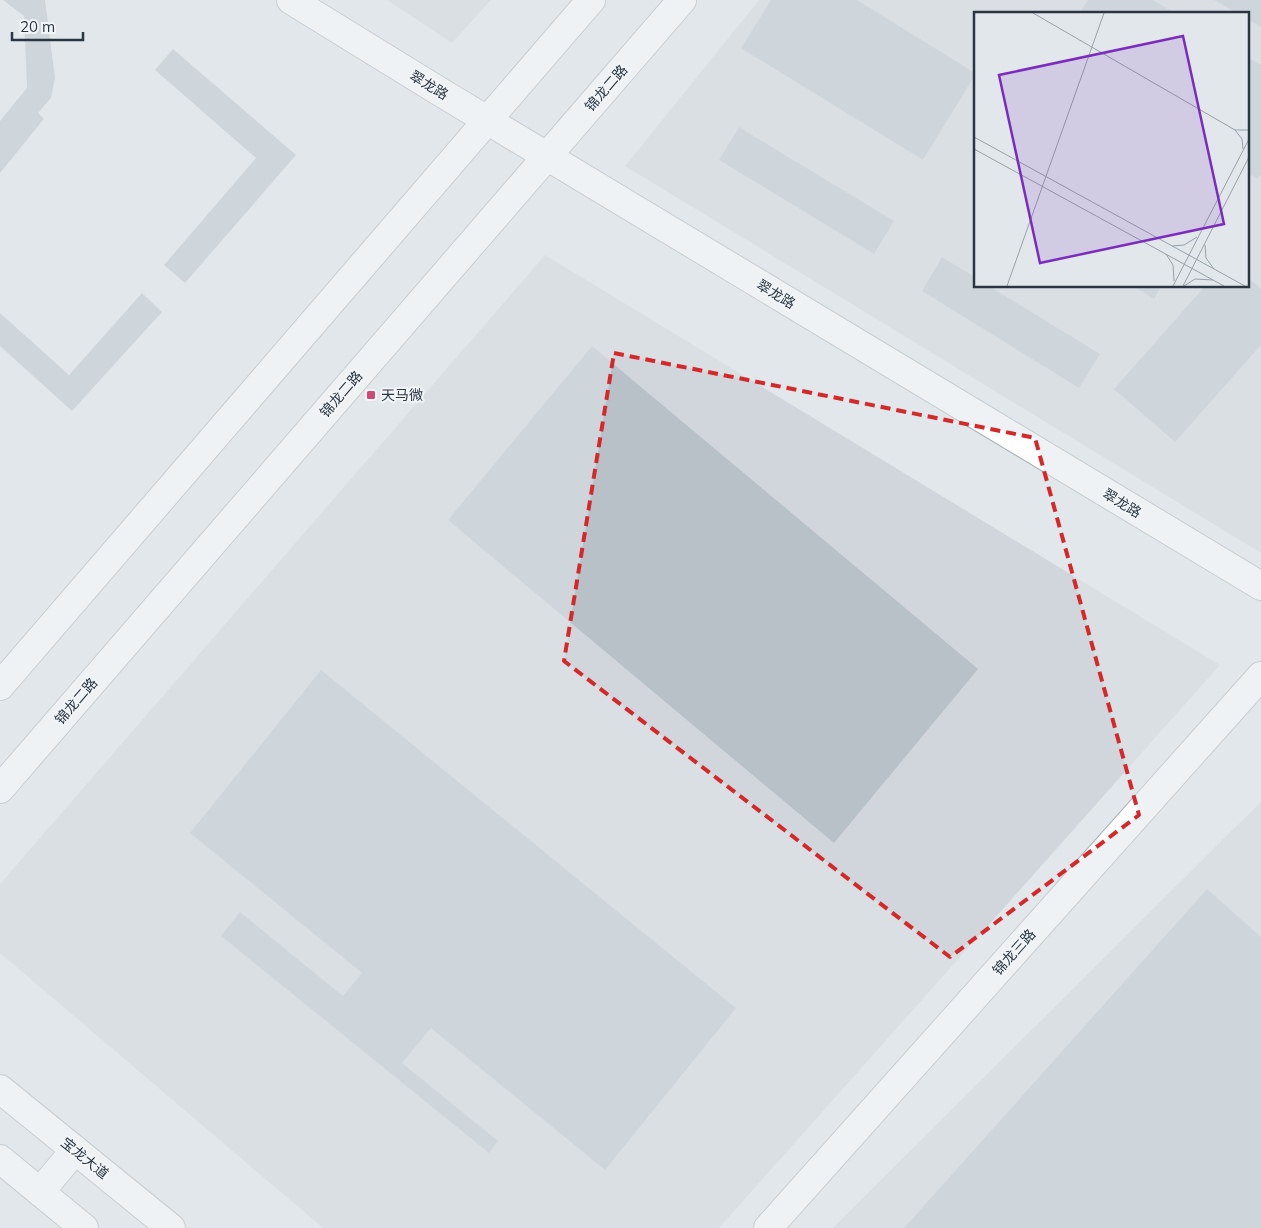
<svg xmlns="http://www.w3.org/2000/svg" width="1261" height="1228" viewBox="0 0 1261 1228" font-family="Mulish,'Noto Sans SC',sans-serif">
	<rect width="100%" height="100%" fill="#e2e7eb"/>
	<g fill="#d0d6dc" fill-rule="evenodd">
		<polygon points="387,0 491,0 452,43"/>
		<path d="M759,0h502v553l-636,-387zM975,14h272v272h-272z"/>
		<polygon points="545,255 1220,665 719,1228 323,1228 0,953 0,884"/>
		<polygon points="1261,802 1261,1228 833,1228 1214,848"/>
	</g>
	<g fill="#b9c1c8">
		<polygon points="3,0 45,0 55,78 51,98 38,113 44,119 0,173 0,121 27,88 24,16"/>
		<polygon points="771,0 857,0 975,73 975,75 923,160 741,48"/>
		<polygon points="1088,0 1153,0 1176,14 1079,14"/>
		<polygon points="1214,0 1261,0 1261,27 1247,19 1247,14 1238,14"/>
		<polygon points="173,49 296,155 185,283 164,265 256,158 155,70"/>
		<polygon points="1247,57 1261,65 1261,173 1258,179 1247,173"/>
		<polygon points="739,127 894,221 874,254 719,160"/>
		<polygon points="942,257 975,277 975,286 989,286 1100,354 1079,388 922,291"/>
		<polygon points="1247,277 1261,289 1261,345 1175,442 1114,389 1205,286 1247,286"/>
		<polygon points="1133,286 1161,286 1154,299"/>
		<polygon points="142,293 162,312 72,411 0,346 0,313 69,375"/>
		<polygon points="592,346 978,669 834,843 448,520"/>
		<polygon points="321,670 736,1008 605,1170 431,1028 402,1063 498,1141 489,1153 221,936 240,912 343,996 362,973 190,833"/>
		<polygon points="1207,889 1261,937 1261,1228 904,1228"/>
	</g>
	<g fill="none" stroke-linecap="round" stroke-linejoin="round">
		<g stroke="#a7afb5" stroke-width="30">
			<g id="secondary">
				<polyline points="291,0 442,93 1261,586"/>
				<polyline points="0,686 591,0"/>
				<polyline points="0,789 682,0"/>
				<polyline points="0,1089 171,1228"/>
				<polyline points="0,1159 84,1228"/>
				<polyline points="40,1192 75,1150"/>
				<polyline points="768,1228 1261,676"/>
			</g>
		</g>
		<use href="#secondary" stroke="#fff" stroke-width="28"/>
	</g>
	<path d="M0 0H1261V1228H0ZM614,353l421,85 104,377 -189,142 -386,-296z" fill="#e2e7eb" fill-opacity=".55" fill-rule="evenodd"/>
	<path fill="none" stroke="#d62828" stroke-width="4" stroke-dasharray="10 6" stroke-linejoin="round" d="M614,353l421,85 104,377 -189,142 -386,-296z"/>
	<rect fill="#ce4973" stroke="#f2f5f8" stroke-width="2" x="366" y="390" width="10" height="10" rx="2.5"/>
	<g text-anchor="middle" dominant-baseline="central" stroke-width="4" stroke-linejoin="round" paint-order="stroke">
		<g font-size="14" fill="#2a3743" stroke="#f2f5f8">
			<text transform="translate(429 85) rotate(31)">翠龙路</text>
			<text transform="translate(606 88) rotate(-49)">锦龙二路</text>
			<text transform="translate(776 294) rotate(31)">翠龙路</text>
			<text transform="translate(341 394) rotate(-49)">锦龙二路</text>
			<text transform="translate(1122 503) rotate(31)">翠龙路</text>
			<text transform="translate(76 701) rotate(-49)">锦龙二路</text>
			<text transform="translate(1014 952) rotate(-48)">锦龙三路</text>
			<text transform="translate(85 1158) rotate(39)">宝龙大道</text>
		</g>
		<g font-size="14" fill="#2a3743" stroke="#f2f5f8" text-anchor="start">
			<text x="381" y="395">天马微</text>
		</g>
	</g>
	<g transform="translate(974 12)">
		<rect width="275" height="275" fill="#e2e7eb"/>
		<path fill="none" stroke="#98a1a8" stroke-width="1" d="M59,1l202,117M0,125l271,149M0,137l250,137M269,137l-1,-10 -7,-9h14M231,233l1,13 8,11M198,234l12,-1 13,-8M192,242l7,11 1,16M33,274l97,-273M199,274l76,-147M209,274l66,-129M210,274l11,-7 18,1"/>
		<path fill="#7b2cbf" fill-opacity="0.15" stroke="#7b2cbf" stroke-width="2.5" d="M209,24l41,188 -184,39 -41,-188z"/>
		<rect width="275" height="275" fill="none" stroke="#2a3743" stroke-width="2.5"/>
	</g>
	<path d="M12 32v8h71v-8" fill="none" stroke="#2a3743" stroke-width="2.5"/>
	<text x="20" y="32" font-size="15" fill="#2a3743" stroke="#f2f5f8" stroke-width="4" paint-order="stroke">20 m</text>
</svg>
